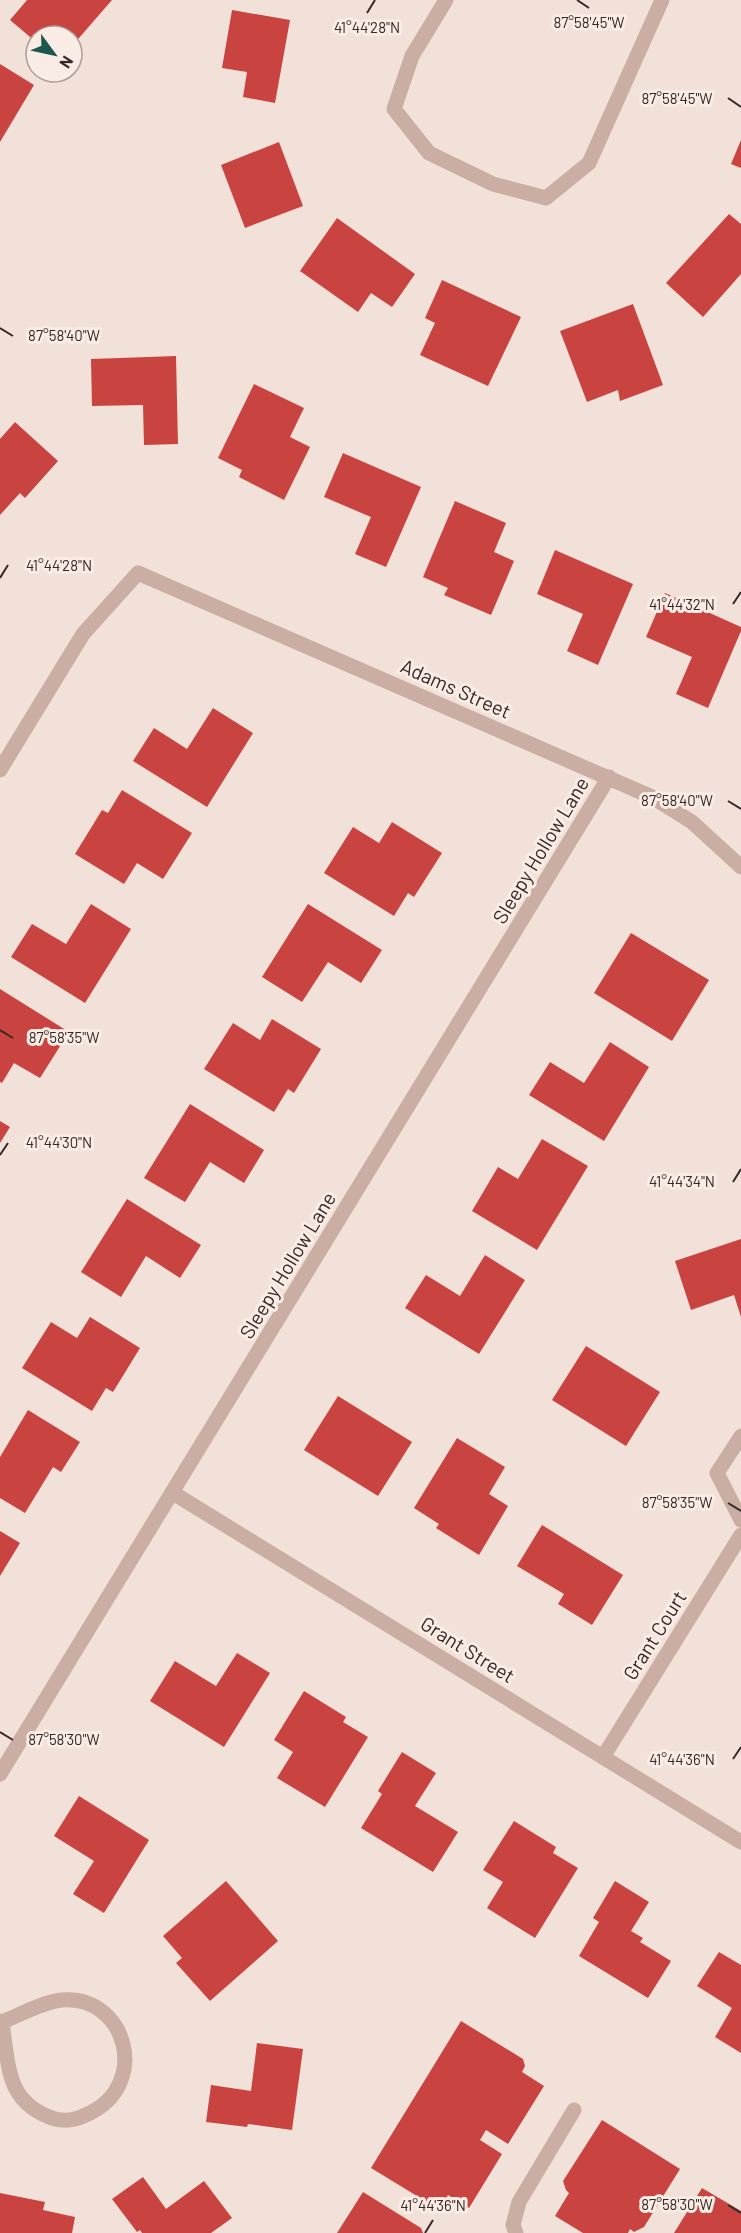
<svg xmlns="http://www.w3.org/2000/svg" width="741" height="2233" viewBox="0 0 741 2233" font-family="Barlow,sans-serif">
	<rect width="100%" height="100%" fill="#f2e1d9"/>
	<g fill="#c94440">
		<polygon points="27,0 112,0 72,46 72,36 36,36 36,42 10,20"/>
		<polygon points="232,10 290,20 275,103 243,97 247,72 222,68"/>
		<polygon points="0,64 34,85 0,142"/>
		<polygon points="741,140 741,168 731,164"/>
		<polygon points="279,142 303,206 245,228 221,165"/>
		<polygon points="729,214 741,224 741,274 703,317 666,283"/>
		<polygon points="337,218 415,274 392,307 371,293 358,312 300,271"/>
		<polygon points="442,280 521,317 488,386 420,355 435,323 425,318"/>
		<polygon points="633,304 663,385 620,401 618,390 587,402 560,331"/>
		<polygon points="176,356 178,444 144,445 143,405 92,406 91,359"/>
		<polygon points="254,384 304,408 290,437 310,447 284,500 239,477 242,470 218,458"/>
		<polygon points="15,422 58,461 25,498 20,493 0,515 0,439"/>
		<polygon points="343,453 421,487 386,567 355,554 371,517 324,497"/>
		<polygon points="455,501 506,523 494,552 514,561 491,615 444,595 448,588 423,577"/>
		<polygon points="555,550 633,584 598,665 567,651 583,614 537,594"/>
		<polygon points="665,593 741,627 741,631 708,708 676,694 692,657 646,637"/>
		<polygon points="213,708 253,733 207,807 133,761 154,728 187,749"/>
		<polygon points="122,790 192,833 163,879 137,863 124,884 75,854 102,810 108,813"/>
		<polygon points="392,822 442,853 414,897 408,893 394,916 324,873 353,827 379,843"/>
		<polygon points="91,904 131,929 85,1003 11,957 32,924 66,944"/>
		<polygon points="308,904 382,950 361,983 328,962 302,1002 262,977"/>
		<polygon points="631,933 709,980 672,1041 594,993"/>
		<polygon points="0,989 69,1032 40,1078 14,1063 2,1083 0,1082"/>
		<polygon points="272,1019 321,1049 294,1093 288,1089 274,1112 204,1069 233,1023 260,1040"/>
		<polygon points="610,1042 649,1067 604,1141 529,1095 550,1062 584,1083"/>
		<polygon points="190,1104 264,1150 244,1183 210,1162 185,1202 144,1178"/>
		<polygon points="0,1121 10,1127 0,1143"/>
		<polygon points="542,1139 588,1166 537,1250 472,1211 498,1167 518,1179"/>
		<polygon points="127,1199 201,1245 180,1278 146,1256 121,1297 81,1272"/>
		<polygon points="741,1239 741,1317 734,1295 691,1310 675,1261"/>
		<polygon points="485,1255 525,1280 479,1354 405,1308 426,1275 460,1296"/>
		<polygon points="90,1317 140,1348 113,1392 106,1388 92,1411 22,1368 51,1322 77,1338"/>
		<polygon points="586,1346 660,1392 626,1446 552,1400"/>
		<polygon points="338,1396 412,1442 378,1496 304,1450"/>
		<polygon points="28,1410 80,1442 61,1472 53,1467 25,1513 0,1498 0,1457"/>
		<polygon points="457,1438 505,1467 489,1494 508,1506 479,1555 436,1528 439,1524 414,1508"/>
		<polygon points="542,1525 623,1575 592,1625 558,1604 564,1594 517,1566"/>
		<polygon points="0,1531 20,1543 0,1576"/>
		<polygon points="237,1653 270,1673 224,1747 150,1701 175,1661 216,1686"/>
		<polygon points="304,1691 346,1717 343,1722 368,1737 325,1807 277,1778 293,1752 274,1740"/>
		<polygon points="402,1752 436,1773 415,1806 458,1832 433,1872 361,1828 382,1794 378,1791"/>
		<polygon points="79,1796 149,1840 104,1913 73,1894 94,1861 54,1836"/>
		<polygon points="514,1821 556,1847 553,1853 578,1868 535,1938 487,1908 503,1882 483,1870"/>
		<polygon points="226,1881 278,1941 210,2001 176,1963 182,1958 163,1936"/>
		<polygon points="615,1881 649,1902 631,1931 643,1938 640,1942 671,1961 648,1998 579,1956 599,1922 593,1918"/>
		<polygon points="719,1952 741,1965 741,2053 715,2037 732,2008 697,1986"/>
		<polygon points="461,2021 523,2059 525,2066 522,2072 544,2086 508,2144 486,2130 480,2140 502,2154 469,2208 448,2195 440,2210 371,2168"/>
		<polygon points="257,2043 303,2049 292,2130 248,2124 247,2127 206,2122 211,2085 251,2091"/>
		<polygon points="602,2120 680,2169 644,2227 634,2232 630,2229 628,2233 583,2233 555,2216 569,2193 566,2190 563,2181"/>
		<polygon points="143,2177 166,2209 204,2181 232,2218 211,2233 142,2233 140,2230 137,2232 112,2199"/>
		<polygon points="702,2188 741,2211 741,2233 674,2233"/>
		<polygon points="363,2192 421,2228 423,2233 337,2233"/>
		<polygon points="0,2193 45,2202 43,2210 75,2217 72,2233 0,2233"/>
	</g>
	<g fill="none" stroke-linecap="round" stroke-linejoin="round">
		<g stroke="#caaea4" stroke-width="15">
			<polyline points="446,0 412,56 394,109 429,153 493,184 546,198 589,163 662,0"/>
			<polyline points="0,770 83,634 138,573 652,797 692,822 741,867"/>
			<polyline points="741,1436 717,1473 741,1520"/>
			<polyline points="173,1493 741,1842"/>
			<polyline points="603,1757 741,1535"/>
			<polyline points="0,1774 609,777"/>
			<path d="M0,2021l2,1c3,19 5,51 14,67 8,15 23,25 39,30 13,3 23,0 35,-6 60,-29 37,-118 -28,-113 -20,2 -42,15 -60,22"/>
			<polyline points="516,2233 513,2225 519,2202 574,2110"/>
		</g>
	</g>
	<path fill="none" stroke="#352826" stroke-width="2" d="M577,0l12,8M367,13l8,-13M728,98l13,9M0,328l13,8M0,578l8,-13M733,604l8,-12M728,801l13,8M0,1030l13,8M0,1155l8,-12M733,1182l8,-13M728,1503l13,8M0,1732l13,8M733,1759l8,-12M728,2205l13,8M425,2233l8,-13"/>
	<g text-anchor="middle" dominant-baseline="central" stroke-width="6" stroke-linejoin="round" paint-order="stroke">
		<g font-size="20" fill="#352826" stroke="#f9ece5">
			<text transform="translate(456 688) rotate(24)">Adams Street</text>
			<text transform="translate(540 850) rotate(-59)">Sleepy Hollow Lane</text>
			<text transform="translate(287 1265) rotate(-59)">Sleepy Hollow Lane</text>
			<text transform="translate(654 1635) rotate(-58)">Grant Court</text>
			<text transform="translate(468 1649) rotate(32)">Grant Street</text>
		</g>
	</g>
	<g font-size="15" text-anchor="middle" fill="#352826" stroke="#f9ece5" stroke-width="6" stroke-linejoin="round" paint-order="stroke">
		<text x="589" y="28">87°58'45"W</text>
		<text x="367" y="33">41°44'28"N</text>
		<text x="677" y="104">87°58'45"W</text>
		<text x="64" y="341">87°58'40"W</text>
		<text x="59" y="571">41°44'28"N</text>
		<text x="682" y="610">41°44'32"N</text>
		<text x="677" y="806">87°58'40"W</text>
		<text x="64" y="1043">87°58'35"W</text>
		<text x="59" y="1148">41°44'30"N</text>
		<text x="682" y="1187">41°44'34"N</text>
		<text x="677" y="1508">87°58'35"W</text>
		<text x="64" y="1745">87°58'30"W</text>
		<text x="682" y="1765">41°44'36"N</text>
		<text x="677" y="2210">87°58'30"W</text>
		<text x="433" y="2211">41°44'36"N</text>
	</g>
	<g transform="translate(54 54) rotate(123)"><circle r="28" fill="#f9ece5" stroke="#ab9e99" stroke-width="1.5"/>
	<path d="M0-4.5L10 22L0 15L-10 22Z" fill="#1b574f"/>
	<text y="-9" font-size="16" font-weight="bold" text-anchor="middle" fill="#352826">N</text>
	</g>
</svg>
